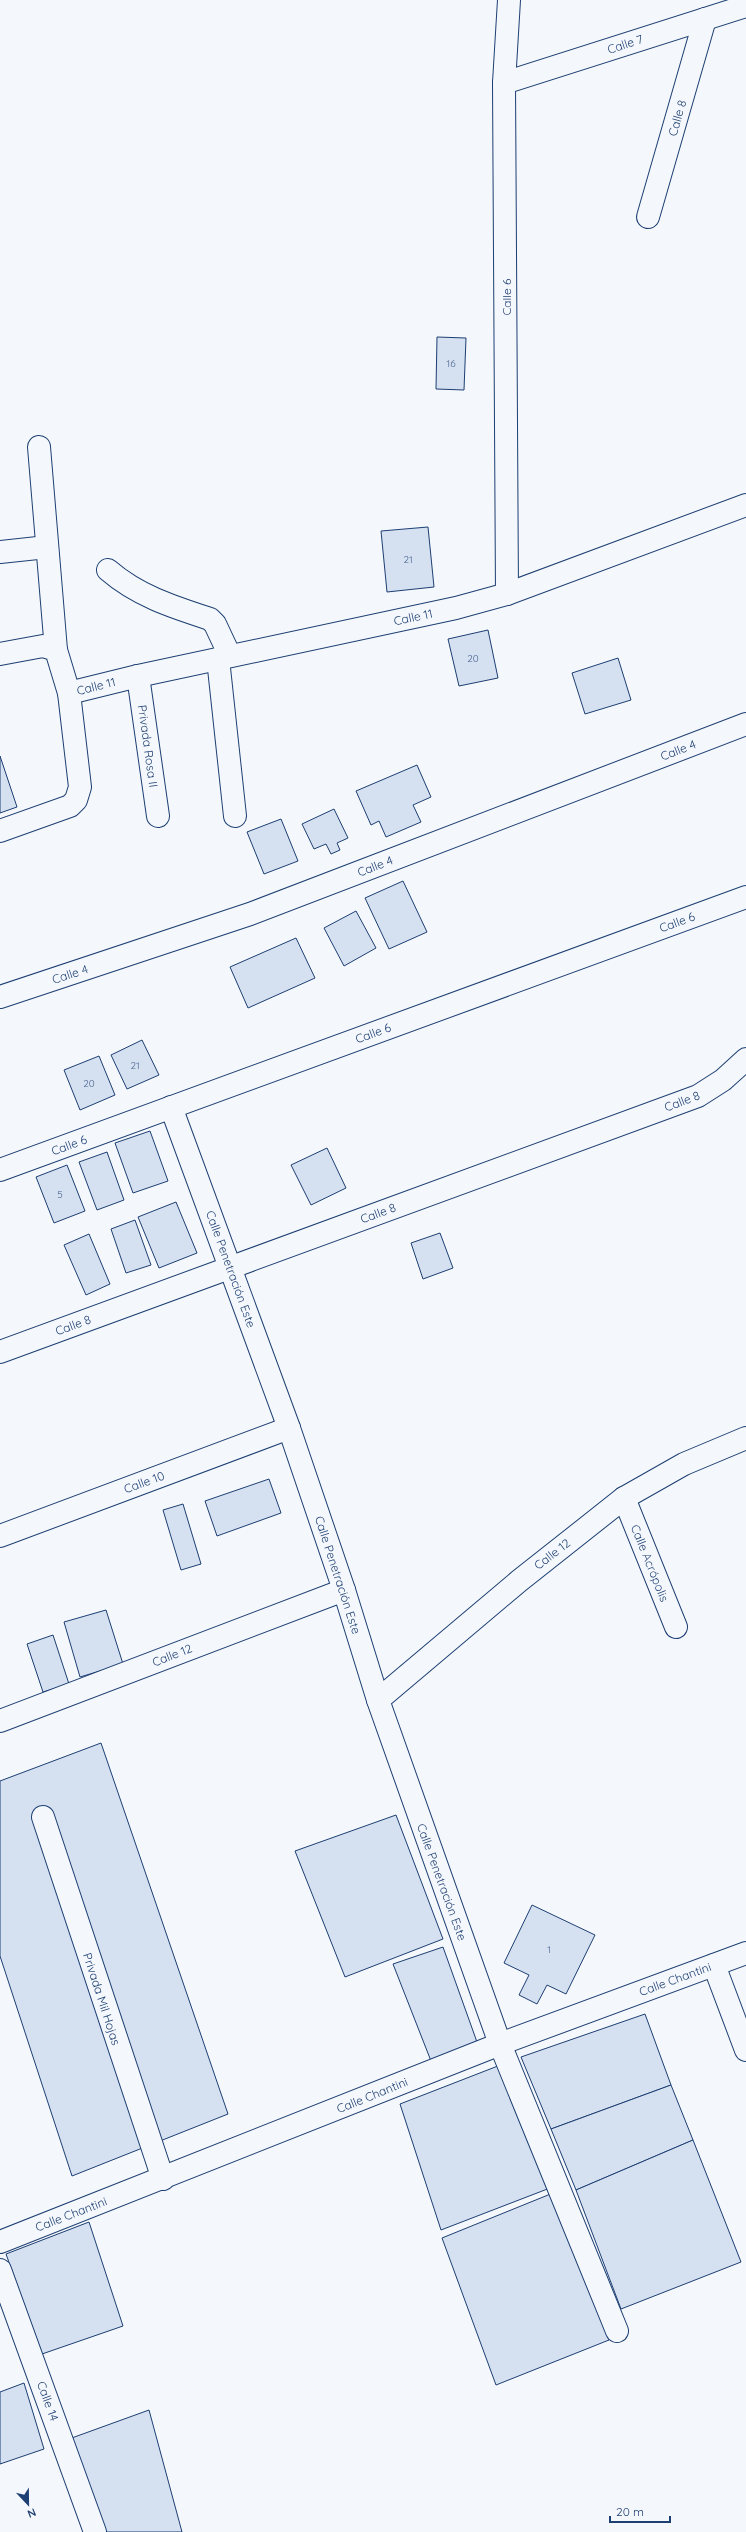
<svg xmlns="http://www.w3.org/2000/svg" width="746" height="2532" viewBox="0 0 746 2532" font-family="Quicksand,sans-serif">
	<rect width="100%" height="100%" fill="#f4f7fb"/>
	<g fill="#d5e0f0" stroke="#1d3f73">
		<polygon points="437,337 466,338 464,390 436,389"/>
		<polygon points="428,527 434,587 387,592 381,531"/>
		<polygon points="488,630 498,678 459,686 448,639"/>
		<polygon points="618,658 631,700 585,714 572,673"/>
		<polygon points="0,756 17,807 0,813"/>
		<polygon points="417,765 431,797 413,805 421,822 386,837 379,821 371,825 356,791"/>
		<polygon points="334,809 348,838 337,843 340,850 331,854 326,844 314,849 302,824"/>
		<polygon points="281,819 298,861 264,874 247,832"/>
		<polygon points="403,881 427,932 389,949 365,898"/>
		<polygon points="356,911 376,948 344,966 324,928"/>
		<polygon points="296,938 315,978 248,1008 230,967"/>
		<polygon points="142,1040 159,1075 127,1089 111,1055"/>
		<polygon points="99,1056 115,1095 80,1110 64,1070"/>
		<polygon points="150,1131 168,1181 133,1193 115,1143"/>
		<polygon points="327,1148 346,1188 311,1205 291,1165"/>
		<polygon points="107,1152 124,1200 97,1210 79,1162"/>
		<polygon points="67,1165 85,1211 54,1223 36,1177"/>
		<polygon points="176,1202 197,1253 159,1268 138,1217"/>
		<polygon points="135,1220 151,1265 126,1273 111,1229"/>
		<polygon points="440,1233 453,1268 423,1279 411,1243"/>
		<polygon points="89,1234 110,1284 86,1295 64,1245"/>
		<polygon points="269,1479 281,1513 217,1536 205,1501"/>
		<polygon points="183,1504 201,1564 181,1570 163,1510"/>
		<polygon points="106,1610 123,1664 80,1677 64,1622"/>
		<polygon points="53,1635 69,1684 43,1692 27,1644"/>
		<polygon points="101,1743 228,2114 72,2176 0,1956 0,1781"/>
		<polygon points="396,1815 443,1939 345,1977 295,1851"/>
		<polygon points="532,1905 595,1935 566,1994 547,1985 537,2004 519,1995 529,1975 504,1963"/>
		<polygon points="443,1947 477,2042 431,2061 393,1964"/>
		<polygon points="645,2014 671,2085 551,2129 521,2057"/>
		<polygon points="503,2064 550,2188 441,2230 400,2104"/>
		<polygon points="671,2085 693,2140 576,2190 551,2129"/>
		<polygon points="693,2140 741,2262 621,2309 576,2190"/>
		<polygon points="553,2193 609,2340 496,2385 442,2238"/>
		<polygon points="89,2222 123,2326 42,2354 6,2254"/>
		<polygon points="24,2383 44,2449 0,2464 0,2392"/>
		<polygon points="149,2410 182,2532 104,2532 69,2439"/>
	</g>
	<g fill="none" stroke-linecap="round" stroke-linejoin="round">
		<g stroke="#1d3f73" stroke-width="24">
			<g id="minor">
				<polyline points="504,83 746,6"/>
				<polyline points="648,217 705,19"/>
				<polyline points="39,447 56,650"/>
				<polyline points="0,552 47,547"/>
				<path d="M108,570c30,26 65,37 102,49l5,5 15,32"/>
				<polyline points="507,594 504,83 509,0"/>
				<polyline points="0,654 43,646 56,650 69,693 80,787 76,800 70,806 0,831"/>
				<polyline points="218,659 235,816"/>
				<polyline points="138,676 158,816"/>
				<polyline points="69,693 138,676 456,608 507,594 746,505"/>
				<polyline points="0,997 250,914 746,724"/>
				<polyline points="171,1107 289,1428 344,1590 378,1700 500,2044 617,2331"/>
				<polyline points="0,1170 746,897"/>
				<polyline points="0,1352 698,1096 723,1080 746,1059"/>
				<polyline points="624,1498 676,1627"/>
				<polyline points="0,1536 289,1428"/>
				<polyline points="378,1700 519,1581 624,1498 684,1464 746,1438"/>
				<polyline points="0,1721 344,1590"/>
				<polyline points="43,1817 163,2179"/>
				<polyline points="714,1965 746,2050"/>
				<polyline points="0,2242 500,2044 746,1953"/>
				<polyline points="0,2270 95,2532"/>
			</g>
		</g>
		<use href="#minor" stroke="#f4f7fb" stroke-width="22"/>
	</g>
	<g text-anchor="middle" dominant-baseline="central" stroke-width="3" stroke-linejoin="round" paint-order="stroke">
		<g font-size="10" fill="#4b6792">
			<text x="451" y="363">16</text>
			<text x="408" y="559">21</text>
			<text x="473" y="658">20</text>
			<text x="135" y="1065">21</text>
			<text x="89" y="1083">20</text>
			<text x="60" y="1194">5</text>
			<text x="549" y="1949">1</text>
		</g>
		<g font-size="12" fill="#1d3f73" stroke="#f4f7fb">
			<text transform="translate(625 44) rotate(-18)">Calle 7</text>
			<text transform="translate(677 118) rotate(-74)">Calle 8</text>
			<text transform="translate(506 297) rotate(-90)">Calle 6</text>
			<text transform="translate(413 617) rotate(-12)">Calle 11</text>
			<text transform="translate(96 686) rotate(-14)">Calle 11</text>
			<text transform="translate(148 746) rotate(82)">Privada Rosa II</text>
			<text transform="translate(678 750) rotate(-21)">Calle 4</text>
			<text transform="translate(375 866) rotate(-21)">Calle 4</text>
			<text transform="translate(677 922) rotate(-20)">Calle 6</text>
			<text transform="translate(70 974) rotate(-18)">Calle 4</text>
			<text transform="translate(373 1033) rotate(-20)">Calle 6</text>
			<text transform="translate(682 1101) rotate(-21)">Calle 8</text>
			<text transform="translate(69 1145) rotate(-20)">Calle 6</text>
			<text transform="translate(378 1213) rotate(-20)">Calle 8</text>
			<text transform="translate(231 1269) rotate(70)">Calle Penetración Este</text>
			<text transform="translate(73 1325) rotate(-20)">Calle 8</text>
			<text transform="translate(144 1482) rotate(-20)">Calle 10</text>
			<text transform="translate(552 1554) rotate(-38)">Calle 12</text>
			<text transform="translate(650 1563) rotate(68)">Calle Acrópolis</text>
			<text transform="translate(338 1575) rotate(72)">Calle Penetración Este</text>
			<text transform="translate(172 1655) rotate(-21)">Calle 12</text>
			<text transform="translate(442 1882) rotate(70)">Calle Penetración Este</text>
			<text transform="translate(675 1979) rotate(-20)">Calle Chantini</text>
			<text transform="translate(102 1999) rotate(72)">Privada Mil Hojas</text>
			<text transform="translate(372 2095) rotate(-22)">Calle Chantini</text>
			<text transform="translate(71 2214) rotate(-21)">Calle Chantini</text>
			<text transform="translate(48 2401) rotate(70)">Calle 14</text>
		</g>
	</g>
	<g transform="translate(28 2504) rotate(158)" stroke="#f4f7fb" stroke-width="3" paint-order="stroke">
	<path d="M0-3L7 15L0 10L-7 15Z" fill="#1d3f73"/>
	<text y="-6" font-size="11" font-weight="bold" text-anchor="middle" fill="#1d3f73">N</text>
	</g>
	<path d="M610 2516v6h60v-6" fill="none" stroke="#1d3f73" stroke-width="2"/>
	<text x="616" y="2516" font-size="12" fill="#1d3f73" stroke="#f4f7fb" stroke-width="3" paint-order="stroke">20 m</text>
</svg>
